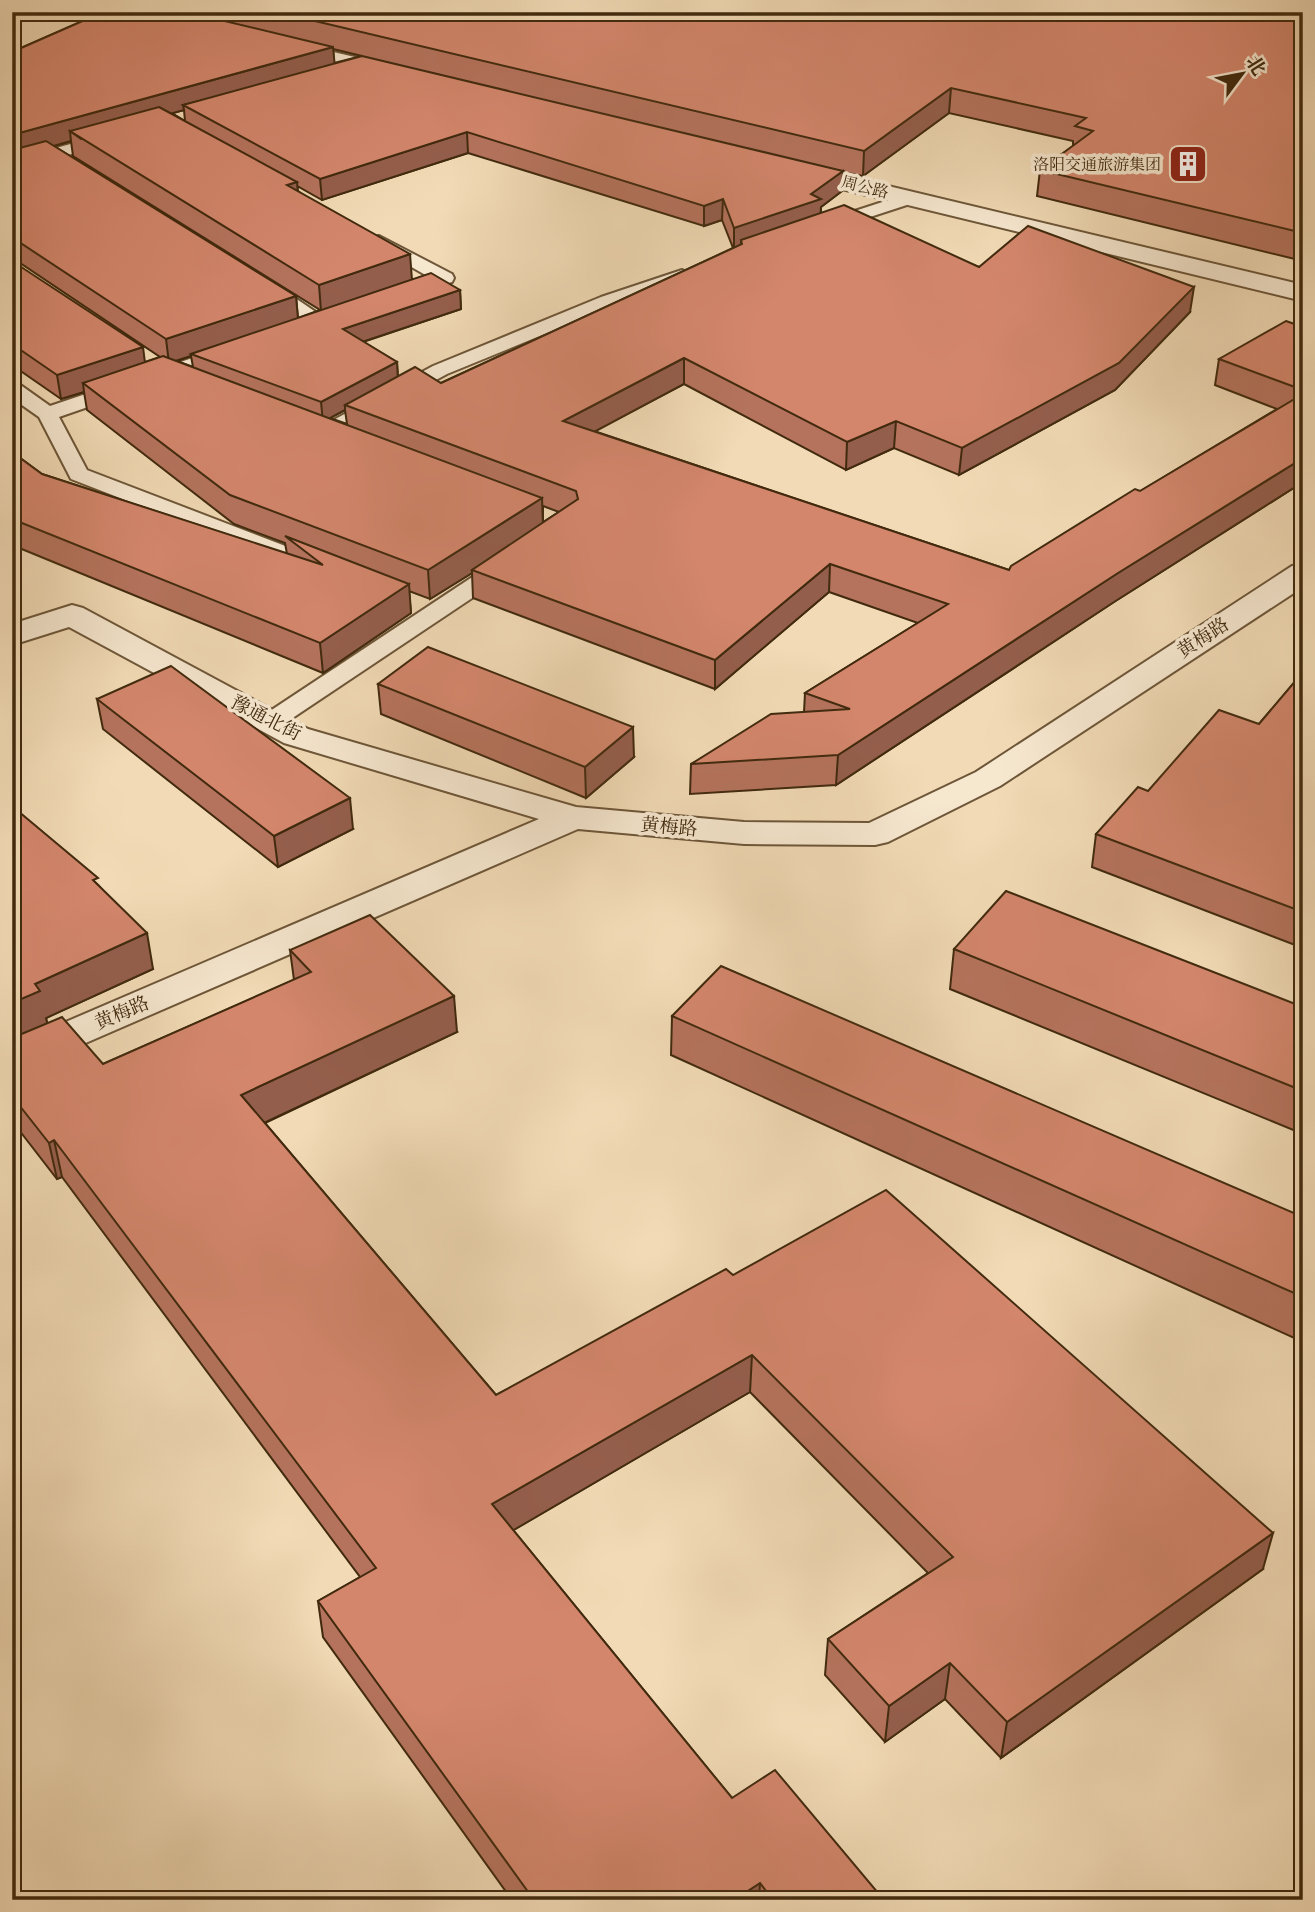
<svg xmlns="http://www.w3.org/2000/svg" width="1315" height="1912" viewBox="0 0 1315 1912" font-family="'IM FELL French Canon','Noto Serif SC',serif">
	<rect width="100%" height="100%" fill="#f1dab5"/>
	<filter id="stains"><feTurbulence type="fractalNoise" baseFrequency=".00286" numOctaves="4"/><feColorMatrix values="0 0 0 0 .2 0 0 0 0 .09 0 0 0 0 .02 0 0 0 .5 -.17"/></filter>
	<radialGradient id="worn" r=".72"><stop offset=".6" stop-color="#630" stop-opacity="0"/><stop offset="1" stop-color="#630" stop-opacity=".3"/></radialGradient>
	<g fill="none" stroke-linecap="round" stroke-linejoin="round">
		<g stroke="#6d5638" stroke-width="4">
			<g id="lane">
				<polygon points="12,12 39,12 37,15 12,21"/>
				<polygon points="107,134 115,139 113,143 12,170 12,160"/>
				<polygon points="910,193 919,198 916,202 827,231 818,226 821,222"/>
				<polygon points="379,236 452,274 454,278 452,282 405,297 398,295 396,291 398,287 429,277 373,245 370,241 373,237"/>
				<polygon points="682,270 691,276 689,280 615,305 447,374 331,437 317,437 314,433 317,429 433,366 601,297"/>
				<polygon points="266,281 273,283 329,321 319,327 312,325 259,291 257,287 259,283"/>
				<polygon points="228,346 235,348 238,352 235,356 59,417 87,470 314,557 317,562 314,567 298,567 71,479 39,417 12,398 12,382 19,384 50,406"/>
				<polygon points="503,560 511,562 514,567 511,572 279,727 270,729 261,727 258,722 261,717 495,562"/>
			</g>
		</g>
		<g stroke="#6d5638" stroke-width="4">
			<g id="street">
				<polygon points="282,40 402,68 405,73 402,78 394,80 274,51 271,46 274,41"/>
				<polygon points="792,163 1303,285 1303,301 784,175 780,170 784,165"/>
				<polygon points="1303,564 1303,587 1000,786 888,842 875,845 744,844 578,829 12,1075 12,1045 539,819 284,743 69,627 12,645 12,624 72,605 83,608 308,729 576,807 744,822 869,823 976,772 1292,566"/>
			</g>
		</g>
		<use href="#lane" fill="#f6e7cf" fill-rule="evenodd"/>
		<use href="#street" fill="#f6e7cf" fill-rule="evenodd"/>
	</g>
	<g fill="#b5735d" stroke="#412a0e" stroke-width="2" fill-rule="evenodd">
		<path d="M103,12h1200v249l-266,-65 3,-26 33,-24v-5l-124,-28 -86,63 -20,-4 -1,19 -21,16v6l158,54 211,45 -75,78 -156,85 -65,-27 -48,22 -162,-86 -90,47 415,139 268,-161 -62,-24 4,-26 84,-32v155l-189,120 -278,183 -146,9 1,-30 113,-52 1,-19 113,-70 -89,-31 -114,97 -242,-91 -1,-25 -42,26 -21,-8 2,22 -88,60 -311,-128v-93l30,22 245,80 -2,-11 -51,-19 -147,-114 -3,-18 -23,7 -49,-34v-313zM333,49l29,7 -28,7zM184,110l1,11 -13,-8zM71,141l2,15 247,154 -22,8 -2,-22 -242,-150zM468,153l236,73 18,-6 11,28 -292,135 -43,-7 -1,-14 -34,-20 98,-33 -1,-19 -48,-11 -114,-88 -1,-5 25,14zM13,261l7,2 140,94 -15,5zM191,356l2,11 -16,-6zM345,410l2,14 -17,-6zM543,506l16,6 -16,10z"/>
		<polygon points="1303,672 1303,948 1092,867 1096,834 1148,791 1259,724"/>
		<polygon points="378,684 634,757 586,798 381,714"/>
		<polygon points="97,699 353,829 278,867 103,729"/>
		<polygon points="12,806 99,886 153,969 46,1018 47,1023 103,1064 294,980 290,950 457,1032 265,1123 496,1395 733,1275 1263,1569 1001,1758 945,1699 885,1742 825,1675 828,1639 928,1573 750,1392 513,1530 732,1798 884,1900 512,1900 323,1637 318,1601 360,1577 62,1177 57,1179 12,1121"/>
		<polygon points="954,949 1303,1007 1303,1134 950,989"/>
		<polygon points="672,1016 1303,1217 1303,1342 671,1055"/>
	</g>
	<g fill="#945e4c" stroke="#412a0e" stroke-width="2">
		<polygon points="333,47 335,68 183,105 184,110 81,139 70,131 71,141 12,158 12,135"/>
		<polygon points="951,88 949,113 863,176 864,151"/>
		<polygon points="467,132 468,153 322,200 320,179"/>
		<polygon points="843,171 842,191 821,207 820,220 742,244 741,240 741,247 734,249 734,228 811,194"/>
		<polygon points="297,182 299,207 287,185"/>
		<polygon points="723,199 722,220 704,226 704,206"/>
		<polygon points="410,254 412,280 321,311 319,285"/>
		<polygon points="1194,287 1190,312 1115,390 959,475 962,448"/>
		<polygon points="460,290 461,309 344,348 343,329"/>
		<polygon points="296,296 298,319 191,354 191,356 169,363 166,339"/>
		<polygon points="143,347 146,371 83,383 84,392 61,399 57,375"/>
		<polygon points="684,358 684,384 564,448 563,421"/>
		<polygon points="397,362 398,382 345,405 345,410 323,422 321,402"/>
		<polygon points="896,421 894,448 846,470 847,442"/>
		<polygon points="1303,458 1303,482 1114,602 836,785 838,755 1118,573"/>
		<polygon points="542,498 543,527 472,570 472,573 430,599 428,570"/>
		<polygon points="830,564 829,592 715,689 715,660"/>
		<polygon points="409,584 411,613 323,673 320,643"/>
		<polygon points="633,727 634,757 586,798 585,767"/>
		<polygon points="350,798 353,829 278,867 274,836"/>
		<polygon points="147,933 153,969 46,1018 48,1027 12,1042 12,1003 35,984"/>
		<polygon points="454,996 457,1032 247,1131 241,1095"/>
		<polygon points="54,1140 62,1177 57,1179 49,1143"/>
		<polygon points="752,1355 750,1392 495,1541 492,1504"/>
		<polygon points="1273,1533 1263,1569 1001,1758 1007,1722"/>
		<polygon points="950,1663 945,1699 885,1742 889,1706"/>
		<polygon points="760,1883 759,1900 734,1900"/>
	</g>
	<g fill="#d3866c" stroke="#412a0e" stroke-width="2">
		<polygon points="103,12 187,12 333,47 12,135 12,52"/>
		<polygon points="277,12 1303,12 1303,233 1040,170 1093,131 1075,126 1086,118 951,88 864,151"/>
		<polygon points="362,56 843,171 811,194 821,199 734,228 723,199 704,206 467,132 320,179 183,105"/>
		<polygon points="159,107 297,182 287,185 410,254 319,285 70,131"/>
		<polygon points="46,141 296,296 166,339 16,240 12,239 12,150"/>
		<polygon points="844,205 979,267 1028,226 1194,287 1119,363 962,448 896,421 847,442 684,358 563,421 1009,570 1011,566 1135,489 1140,491 1303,394 1303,458 1118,573 838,755 691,764 771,714 850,709 805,693 948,604 830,564 715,660 472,570 578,499 576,491 345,405 415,367 441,383 742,244 741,240"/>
		<polygon points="12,261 143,347 57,375 12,344"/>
		<polygon points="431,273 460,290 343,329 397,362 321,402 191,354"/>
		<polygon points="1286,321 1303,327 1303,390 1219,359"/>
		<polygon points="163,356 542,498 428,570 230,495 83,383"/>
		<polygon points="12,452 42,474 323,565 285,536 409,584 320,643 12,519"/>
		<polygon points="428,647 633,727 585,767 378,684"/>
		<polygon points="171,666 350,798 274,836 97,699"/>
		<polygon points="1303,672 1303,912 1096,834 1138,787 1148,791 1219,710 1259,724"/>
		<polygon points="12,806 98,878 93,880 147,933 35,984 40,991 12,1003"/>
		<polygon points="1006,891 1303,1007 1303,1091 954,949"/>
		<polygon points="370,915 454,996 241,1095 496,1395 726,1269 733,1275 886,1190 1273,1533 1007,1722 950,1663 889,1706 828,1639 953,1557 752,1355 492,1504 732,1798 775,1770 884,1900 773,1900 760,1883 734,1900 534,1900 318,1601 376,1568 54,1140 49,1143 12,1096 12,1038 62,1017 103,1064 311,972 290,950"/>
		<polygon points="721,966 1303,1217 1303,1297 672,1016"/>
	</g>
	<defs>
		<g id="building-square" transform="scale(2.0125)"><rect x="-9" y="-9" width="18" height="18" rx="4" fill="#8f2418" stroke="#f6e7cf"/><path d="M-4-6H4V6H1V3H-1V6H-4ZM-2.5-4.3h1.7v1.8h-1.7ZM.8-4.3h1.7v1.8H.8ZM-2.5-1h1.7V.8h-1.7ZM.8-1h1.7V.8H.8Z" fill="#fff"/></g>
	</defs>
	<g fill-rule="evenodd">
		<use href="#building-square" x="1188" y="164"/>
	</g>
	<g text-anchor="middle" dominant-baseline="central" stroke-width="7" stroke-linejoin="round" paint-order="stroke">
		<g font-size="16" fill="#412a0e" stroke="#f6e7cf" text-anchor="end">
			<text x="1161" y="164">洛阳交通旅游集团</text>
		</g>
		<g font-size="16" fill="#412a0e" stroke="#f6e7cf">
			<text transform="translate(865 187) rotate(14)">周公路</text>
		</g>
		<g font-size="19" fill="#412a0e" stroke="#f6e7cf">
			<text transform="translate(1203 638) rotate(-33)">黄梅路</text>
			<text transform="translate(266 718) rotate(27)">豫通北街</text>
			<text transform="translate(669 827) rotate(5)">黄梅路</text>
			<text transform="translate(122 1013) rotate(-23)">黄梅路</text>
		</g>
	</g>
	<rect width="1315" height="1912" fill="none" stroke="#f1dab5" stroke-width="42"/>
	<rect x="14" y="14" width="1287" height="1884" fill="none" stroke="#412a0e" stroke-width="3.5"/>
	<rect x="21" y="21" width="1273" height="1870" fill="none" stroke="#412a0e" stroke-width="2"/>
	<g transform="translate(1242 74) rotate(58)" stroke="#f6e7cf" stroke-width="5" paint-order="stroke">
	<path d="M0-5L12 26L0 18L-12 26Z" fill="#412a0e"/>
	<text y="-10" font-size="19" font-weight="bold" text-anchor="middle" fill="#412a0e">北</text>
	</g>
	<rect width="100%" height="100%" filter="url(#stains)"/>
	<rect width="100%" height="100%" fill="url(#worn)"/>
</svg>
